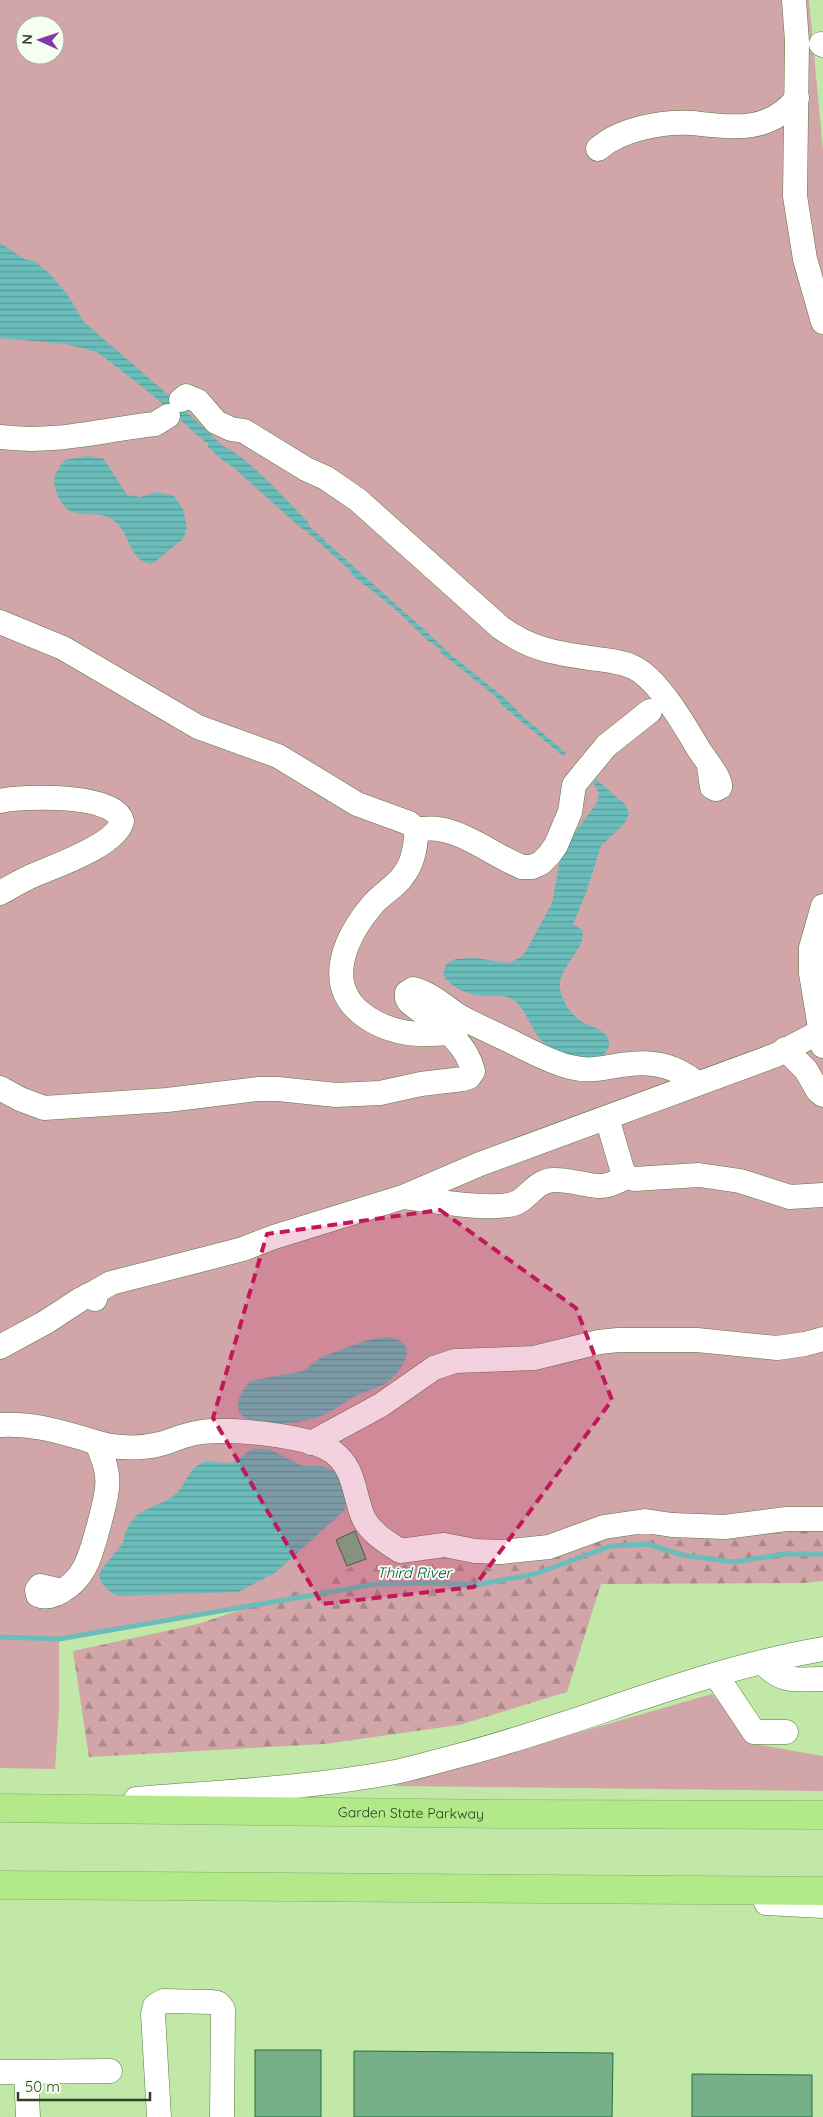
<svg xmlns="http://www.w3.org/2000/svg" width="823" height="2117" viewBox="0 0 823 2117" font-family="Quicksand,sans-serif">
	<defs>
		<pattern id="forest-firs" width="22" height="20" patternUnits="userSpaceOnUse" patternTransform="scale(1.25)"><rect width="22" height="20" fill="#d2a5a9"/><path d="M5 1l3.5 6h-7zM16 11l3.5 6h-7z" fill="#ab8889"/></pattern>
		<pattern id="water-rules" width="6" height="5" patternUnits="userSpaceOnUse" patternTransform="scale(1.25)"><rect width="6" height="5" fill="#6abdbb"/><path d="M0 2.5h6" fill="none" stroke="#589b98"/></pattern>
	</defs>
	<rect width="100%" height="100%" fill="#c1e8a6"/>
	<g fill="#d2a5a9" fill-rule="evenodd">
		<path d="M0,0h809l14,151v1403l-447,30 -317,55v71l-4,59 -55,-1zM25,25h30v30h-30z"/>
		<polygon points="712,1694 755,1744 823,1756 823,1791 393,1786"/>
	</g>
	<polygon fill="url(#forest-firs)" points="823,1524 823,1581 803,1583 601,1584 567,1692 459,1725 324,1744 89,1757 73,1651 198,1624 329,1580 408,1534 652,1535"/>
	<g fill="url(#water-rules)">
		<path d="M0,243l24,16 10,2 13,10 20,23 17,28 88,76 51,48c25,11 64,55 85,76l1,4 12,11h3v3l115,103 12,12 55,44c4,6 9,8 13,14l47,40 -3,3 -60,-50 -8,-10 -55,-44 1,-2 -14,-10 -32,-31 -43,-34v-3l-47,-42 -3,-1 -68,-61 -12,-8 -14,-13v-4l-3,-1 -55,-49 -53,-41 -32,-8 -65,-6z"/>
		<path d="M87,456l17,3 23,36 13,2 17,-5 17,4 9,13 4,19 -4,11 -31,25c-25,-3 -20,-31 -39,-44 -21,-15 -43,9 -57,-29 -5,-13 1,-21 9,-31z"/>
		<path d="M596,779l30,26 3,9 -5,10 -23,22 -15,47 -13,31 9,6c7,15 -25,38 -22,58 1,11 10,25 19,32 9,7 32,9 30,25 -4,27 -56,8 -68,-5 -10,-11 -16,-32 -27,-40 -9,-6 -20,-4 -30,-4 -17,-1 -33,-9 -41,-21l3,-11 10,-5 18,-1 35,5 12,-6 5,-6 26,-48 8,-43 13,-25 24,-32 2,-10 -6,-11z"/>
		<path d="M384,1337c35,2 24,27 5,44 -10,8 -20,8 -31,14 -13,6 -24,16 -37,21 -17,8 -51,9 -69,5 -5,-1 -9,-5 -13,-8l-1,-10 1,-5 4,-8 7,-9 53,-10 19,-14 42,-16z"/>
		<path d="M255,1448l16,2 31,16h20l11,5 8,8 5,22 -1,9 -70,63 -37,19 -121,4c-9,-5 -17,-12 -18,-22 6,-10 14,-18 21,-27 6,-8 4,-19 15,-30 13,-12 34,-13 45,-28 7,-9 10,-21 22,-26 9,-4 17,1 26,0 10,-1 17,-11 27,-15z"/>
	</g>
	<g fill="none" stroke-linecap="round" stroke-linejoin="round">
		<polyline stroke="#6abdbb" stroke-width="5" points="0,1637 59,1639 376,1584 433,1583 475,1585 535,1574 611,1546 648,1544 682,1555 734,1562 785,1554 823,1554"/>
	</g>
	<g fill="#77af88" stroke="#276c41">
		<polygon points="355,1531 366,1559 347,1566 336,1540"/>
		<rect x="255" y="2050" width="66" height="67"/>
		<polygon points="354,2051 613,2053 612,2117 354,2117"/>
		<polygon points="692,2074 812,2075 812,2117 692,2117"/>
	</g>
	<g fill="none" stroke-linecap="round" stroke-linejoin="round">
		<g stroke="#577a3d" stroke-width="25">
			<g id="minor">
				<polyline points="794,0 797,42 795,196 805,259 823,322"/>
				<polyline points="821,44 823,45"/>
				<path d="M598,149c22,-20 65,-28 94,-26 39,4 77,11 105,-25"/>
				<path d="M181,400l5,-4 12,5 18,21 15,7 13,2 62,38 20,9 32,22 143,128c30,21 53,25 89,30 14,2 32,3 45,10 24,13 49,56 63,80 5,9 24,31 22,39l-4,2 -4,-2 -3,-21"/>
				<path d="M0,437c55,7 101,-7 155,-13l13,-8"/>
				<polyline points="0,622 63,648 198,727 278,756 357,804 409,823 417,830"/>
				<path d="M0,801c23,-5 115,-8 122,20 -5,24 -67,45 -88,54 -12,5 -23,12 -34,18"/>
				<path d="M417,830c-2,17 -3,33 -15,47 -7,10 -19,16 -28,26 -26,30 -52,79 -13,110 27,22 62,24 95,19"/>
				<path d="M417,830c37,-9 72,24 105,37h10l9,-4 8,-8 7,-10 14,-33 4,-27 32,-39 44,-35"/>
				<polyline points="823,906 811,948 811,973 823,1046"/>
				<polyline points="785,1049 806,1070 818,1091 823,1095"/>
				<path d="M0,1088l20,11 24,9 123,-8 91,-11h20l58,6 44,-2 41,-9 42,-5 6,-2 4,-6c-8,-33 -39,-49 -64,-69l-2,-4v-5l6,-4c17,4 32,18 46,27 18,10 37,18 55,27 18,9 36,19 56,24 25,6 36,-1 60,-3 27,-3 46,3 67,19"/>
				<polyline points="607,1118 622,1169 627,1177 634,1179 699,1175 740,1181 790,1197 823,1195"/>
				<path d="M404,1197c24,3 93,16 114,5 12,-7 19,-21 35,-22 15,-1 30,5 45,6 11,1 20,-5 29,-9"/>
				<polyline points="93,1293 87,1296 95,1299 97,1291 111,1283 243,1249 274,1237 403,1197 480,1164 776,1055 823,1030"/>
				<polyline points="0,1347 46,1322 81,1299"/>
				<path d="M0,1425c29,-2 54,5 82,13 13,4 25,9 40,9 12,1 26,0 38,-3 12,-3 23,-9 36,-11 29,-6 113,2 137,19 23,17 20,43 31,67 8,15 23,23 36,32l44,-6 31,6 26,1 48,-5 55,-20 41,-6 27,4 53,2 61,-8h37"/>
				<polyline points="311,1443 381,1405 434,1368 455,1361 534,1358 599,1342 618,1340 697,1340 777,1348 805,1344 823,1339"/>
				<path d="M62,1591l-22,-5 -3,4 1,5c8,3 14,1 22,-3 27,-14 31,-40 39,-67 3,-12 7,-25 8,-37 2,-16 -4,-30 -10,-45"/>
				<path d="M763,1663c20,21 33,16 60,16"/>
				<polyline points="716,1675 754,1732 786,1732"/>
				<path d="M136,1799c87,-7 174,-11 259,-27 23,-5 47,-12 70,-18 120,-32 235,-84 358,-105"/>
				<polyline points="766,1903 823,1906"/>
				<polyline points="0,2072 110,2071"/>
				<polyline points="26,2072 28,2117"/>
				<polyline points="159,2117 153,2014 155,2006 163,2001 212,2002 218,2003 223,2009 222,2117"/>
			</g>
		</g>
		<g stroke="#84ae67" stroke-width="29">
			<g id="highway">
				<path id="s1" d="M0,1808l501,6 322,1"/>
				<polyline points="0,1885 823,1891"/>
			</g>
		</g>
		<use href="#minor" stroke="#fff" stroke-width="24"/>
		<use href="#highway" stroke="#b2ea8a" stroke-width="28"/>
	</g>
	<path fill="#c2185b" fill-opacity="0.2" stroke="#c2185b" stroke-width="4" stroke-dasharray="10 6" stroke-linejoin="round" d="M440,1210l136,98 36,92 -138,187 -152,17 -109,-186 54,-184z"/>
	<g text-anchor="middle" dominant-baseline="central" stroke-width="4" stroke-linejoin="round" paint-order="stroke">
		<g font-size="14" fill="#304025" stroke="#f6fef1">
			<text stroke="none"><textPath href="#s1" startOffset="411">Garden State Parkway</textPath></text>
		</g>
		<g font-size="15" font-style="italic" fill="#00504f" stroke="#f6fef1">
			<text x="414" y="1572">Third River</text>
		</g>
	</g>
	<g transform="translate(40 40) rotate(273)"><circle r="24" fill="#f6fef1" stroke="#a7b29f"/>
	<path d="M0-4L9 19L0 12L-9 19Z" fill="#8538a9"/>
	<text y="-8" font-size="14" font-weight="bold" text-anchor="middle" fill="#304025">N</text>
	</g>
	<path d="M18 2092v8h132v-8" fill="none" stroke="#304025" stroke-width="2.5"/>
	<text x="25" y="2092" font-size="15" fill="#304025" stroke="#f6fef1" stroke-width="4" paint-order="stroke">50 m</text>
</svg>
